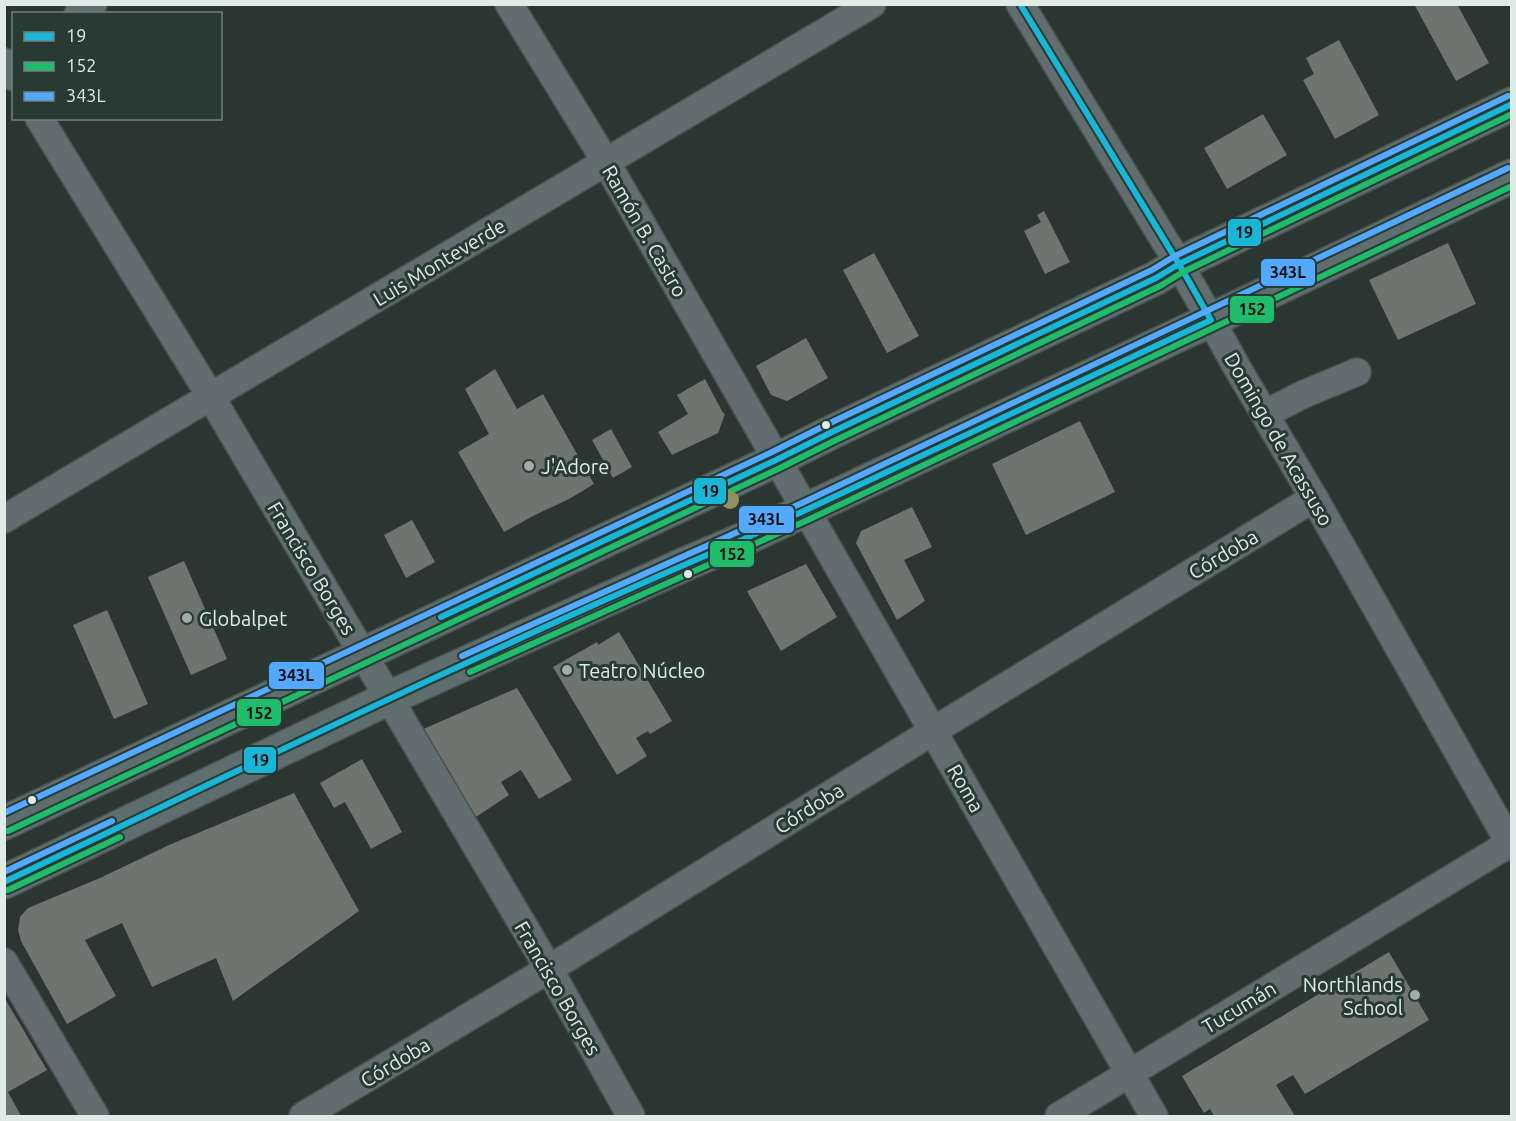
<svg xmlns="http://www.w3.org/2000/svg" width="1516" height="1121" viewBox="0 0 1516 1121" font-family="Ubuntu,sans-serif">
	<rect width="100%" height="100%" fill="#2b3633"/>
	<g fill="#6e7571">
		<polygon points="1414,4 1457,4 1489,63 1456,81"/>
		<polygon points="1339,40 1379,115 1335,139 1303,80 1314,74 1306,58"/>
		<polygon points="1263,114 1287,155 1227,189 1204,148"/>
		<polygon points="1044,211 1070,262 1045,274 1024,231 1041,222 1037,215"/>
		<polygon points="1448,243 1476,304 1398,340 1369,280"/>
		<polygon points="874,253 919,336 887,353 843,270"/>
		<polygon points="806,338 828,378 787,401 771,395 756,366"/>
		<polygon points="495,369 517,409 543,394 594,484 569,499 535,515 504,532 458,452 489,434 465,389"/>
		<polygon points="705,379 723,413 725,414 718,433 672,455 658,432 688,414 677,395"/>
		<polygon points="1080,421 1115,492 1026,535 992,464"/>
		<polygon points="611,429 632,467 613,478 592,440"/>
		<polygon points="912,507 932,547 904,560 925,601 897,620 856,543 861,531"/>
		<polygon points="412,520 435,562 406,578 384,535"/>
		<polygon points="184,561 227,659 191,675 148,577"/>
		<polygon points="806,564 837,617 781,651 747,591"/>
		<polygon points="107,610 148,704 114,719 73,625"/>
		<polygon points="619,632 672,721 650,734 648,731 636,738 647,756 617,775 553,667 597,642 598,645"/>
		<polygon points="517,688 572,780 539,799 521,770 501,782 509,795 473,819 419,731"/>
		<polygon points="362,759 402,832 371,849 345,802 334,808 320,783"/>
		<polygon points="294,793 359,911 233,1001 216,958 152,987 122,923 85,940 116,996 67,1024 21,941 18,930 20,917 28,908 100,878 169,845"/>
		<polygon points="1389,952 1429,1020 1305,1094 1293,1075 1276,1085 1295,1116 1214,1116 1210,1109 1204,1113 1182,1076"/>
		<polygon points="4,997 47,1070 8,1092 21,1116 4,1116"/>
	</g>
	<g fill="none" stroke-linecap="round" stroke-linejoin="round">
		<g stroke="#49524f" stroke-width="30">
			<g id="minor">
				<polyline points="509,4 606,162 1154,1116"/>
				<polyline points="1020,4 1179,264 1211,320 1235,364 1314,498 1512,847"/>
				<polyline points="78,14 93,4"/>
				<polyline points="4,62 14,77"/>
				<polyline points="39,118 211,397 549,969 631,1116"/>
				<polyline points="1265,414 1304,394 1357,372"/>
				<polyline points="4,519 872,4"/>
				<polyline points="4,962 95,1116"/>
				<polyline points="303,1116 549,969 933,731 1314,498"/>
				<polyline points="1059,1116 1512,842"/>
			</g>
		</g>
		<g stroke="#49524f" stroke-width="36">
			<g id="major">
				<polyline points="4,823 776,460 832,432 1156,278 1179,264 1512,104"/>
				<polyline points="4,882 389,698 683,565 744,539 1189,330 1211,320 1512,176"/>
			</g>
		</g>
		<use href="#minor" stroke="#616d6e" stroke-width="27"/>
		<use href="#major" stroke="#5e6d6e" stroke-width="33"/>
		<g stroke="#273a34" stroke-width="10">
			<g id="bus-1">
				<polyline points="441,617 776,460 832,432 1156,278 1179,264 1512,104"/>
				<path d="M4,882c246,-117 490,-236 740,-343l467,-219 -32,-56 -159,-260"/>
			</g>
		</g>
		<g stroke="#273a34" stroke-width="10">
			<g id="bus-2">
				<polyline points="470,672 810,519 1512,186"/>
				<polyline points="8,831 780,468 836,440 1160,286 1183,272 1512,114"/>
				<polyline points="8,890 120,837"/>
			</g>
		</g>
		<g stroke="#273a34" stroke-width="10">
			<g id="bus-3">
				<polyline points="462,656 802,503 1508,168"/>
				<polyline points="4,813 772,452 828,424 1152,270 1175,256 1508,96"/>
				<polyline points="4,872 112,821"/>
			</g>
		</g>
		<use href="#bus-1" stroke="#1ab6d8" stroke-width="6"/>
		<use href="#bus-2" stroke="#20bc6c" stroke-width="6"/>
		<use href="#bus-3" stroke="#53a9ff" stroke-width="6"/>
	</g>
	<circle fill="#90935f" cx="730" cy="500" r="9"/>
	<g fill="#dfebe6" stroke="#273a34" stroke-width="2">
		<circle cx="826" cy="425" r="5"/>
		<circle cx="688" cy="574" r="5"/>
		<circle cx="32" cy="800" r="5"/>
	</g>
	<g fill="#a0aca7" stroke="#273a34" stroke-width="2">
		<circle cx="529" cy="466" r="6"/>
		<circle cx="187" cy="618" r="6"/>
		<circle cx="567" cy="670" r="6"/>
		<circle cx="1415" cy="995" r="6"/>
	</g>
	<g text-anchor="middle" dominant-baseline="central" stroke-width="6" stroke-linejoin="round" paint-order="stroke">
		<g font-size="20" fill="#dfebe6" stroke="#273a34">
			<text transform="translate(645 231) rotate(60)">Ramón B. Castro</text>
			<text transform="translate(439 262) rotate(-31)">Luis Monteverde</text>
			<text transform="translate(1279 439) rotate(60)">Domingo de Acassuso</text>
			<text transform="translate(1223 554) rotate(-31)">Córdoba</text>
			<text transform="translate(312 568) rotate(59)">Francisco Borges</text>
			<text transform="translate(966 788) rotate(60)">Roma</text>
			<text transform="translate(809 808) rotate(-32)">Córdoba</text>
			<text transform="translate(558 988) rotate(60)">Francisco Borges</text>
			<text transform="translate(1239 1007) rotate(-31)">Tucumán</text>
			<text transform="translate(395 1062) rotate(-31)">Córdoba</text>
		</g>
		<g font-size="20" fill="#dfebe6" stroke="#273a34" text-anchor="start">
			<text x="541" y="466">J'Adore</text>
			<text x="199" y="618">Globalpet</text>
			<text x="579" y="670">Teatro Núcleo</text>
			<text x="1403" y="984" text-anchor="end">Northlands<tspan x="1403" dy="23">School</tspan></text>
		</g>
	</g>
	<g stroke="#273a34" stroke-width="2">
		<rect x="1227" y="218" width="35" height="29" rx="6" fill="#1ab6d8"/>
		<rect x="1260" y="258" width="56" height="29" rx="6" fill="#53a9ff"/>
		<rect x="1229" y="295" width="46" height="29" rx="6" fill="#20bc6c"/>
		<rect x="693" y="477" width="34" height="28" rx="6" fill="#1ab6d8"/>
		<rect x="738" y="505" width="57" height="29" rx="6" fill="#53a9ff"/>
		<rect x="709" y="540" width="46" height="28" rx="6" fill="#20bc6c"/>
		<rect x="268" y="661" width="57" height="29" rx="6" fill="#53a9ff"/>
		<rect x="236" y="698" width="46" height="29" rx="6" fill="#20bc6c"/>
		<rect x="243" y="746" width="34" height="28" rx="6" fill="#1ab6d8"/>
	</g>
	<g font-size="16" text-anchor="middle" font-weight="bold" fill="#111">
		<text x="1244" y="238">19</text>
		<text x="1288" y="278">343L</text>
		<text x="1252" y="315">152</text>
		<text x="710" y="497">19</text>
		<text x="766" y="525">343L</text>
		<text x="732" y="560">152</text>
		<text x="296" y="681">343L</text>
		<text x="259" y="719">152</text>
		<text x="260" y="766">19</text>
	</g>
	<rect width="1516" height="1121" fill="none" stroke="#dfebe6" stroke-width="12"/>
	<rect x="12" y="12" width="210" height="108" fill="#273a34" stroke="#71817b" stroke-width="1.5"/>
	<rect x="24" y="32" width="30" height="9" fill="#1ab6d8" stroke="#71817b" stroke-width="1.5"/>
	<text x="66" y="42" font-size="18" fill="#dfebe6">19</text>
	<rect x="24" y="62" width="30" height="9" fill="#20bc6c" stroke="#71817b" stroke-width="1.5"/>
	<text x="66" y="72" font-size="18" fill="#dfebe6">152</text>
	<rect x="24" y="92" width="30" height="9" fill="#53a9ff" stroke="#71817b" stroke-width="1.5"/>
	<text x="66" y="102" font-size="18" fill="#dfebe6">343L</text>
</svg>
